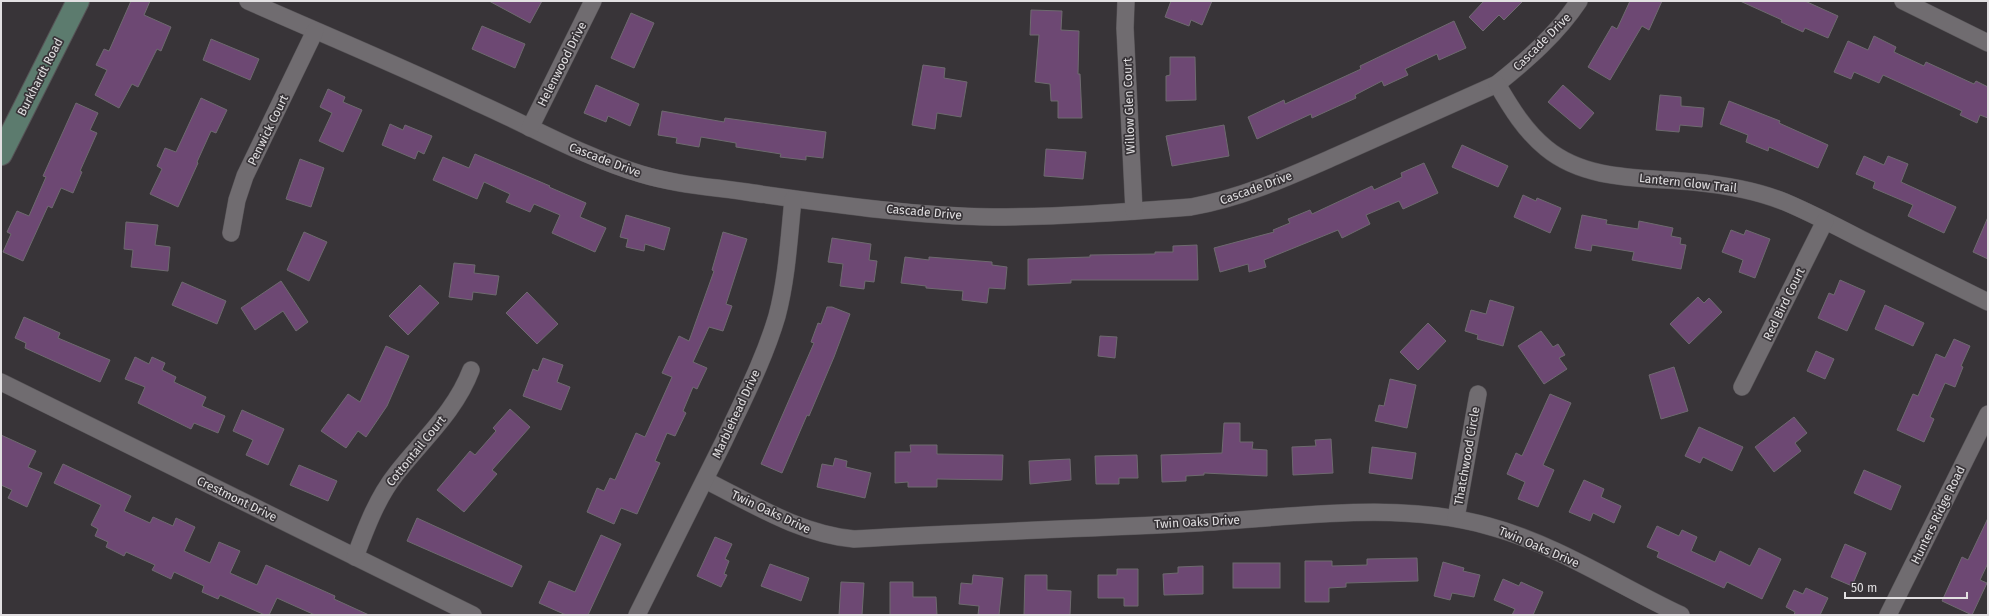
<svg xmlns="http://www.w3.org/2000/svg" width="1989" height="616" viewBox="0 0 1989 616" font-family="'Fira Sans',sans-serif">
	<rect width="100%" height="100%" fill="#383438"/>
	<g fill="#6d4873" stroke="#6e6a6f">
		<polygon points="131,1 150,1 144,15 171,27 161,51 157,49 138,87 132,84 119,108 95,95 107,70 96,65 104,49 109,51"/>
		<polygon points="489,1 542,1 530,23"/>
		<polygon points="1171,1 1212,1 1202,25 1191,20 1189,26 1165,17"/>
		<polygon points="1484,1 1523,1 1504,20 1499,15 1483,31 1469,17"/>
		<polygon points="1630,1 1662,1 1649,30 1642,26 1610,80 1588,67 1612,26 1617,29"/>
		<polygon points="1740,1 1805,1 1838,16 1828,38 1805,28 1803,32 1781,22 1782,20"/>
		<polygon points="1031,10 1062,11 1061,30 1079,31 1078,74 1080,74 1082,118 1058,118 1058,101 1051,101 1050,84 1035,82 1039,35 1030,35"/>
		<polygon points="631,13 654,23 634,68 611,58"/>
		<polygon points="1454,21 1466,48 1439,60 1437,54 1405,69 1408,75 1384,86 1382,81 1355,95 1356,98 1312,118 1311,114 1257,139 1248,117 1284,100 1285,104 1361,69 1360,66"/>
		<polygon points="482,26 525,44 515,68 472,49"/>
		<polygon points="1874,36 1896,47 1894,52 1924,66 1926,62 1974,84 1976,81 1988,87 1988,118 1980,115 1977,123 1960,115 1962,111 1883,75 1879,83 1854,72 1851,79 1834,72 1848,41 1868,50"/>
		<polygon points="211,39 259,59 250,80 203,60"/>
		<polygon points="1170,57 1195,57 1196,100 1166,101 1166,76 1170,75"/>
		<polygon points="923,65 945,68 944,78 967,82 961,117 937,113 935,129 912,125"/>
		<polygon points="596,85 639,104 630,126 608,116 606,122 584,113"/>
		<polygon points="1563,85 1594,113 1580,129 1548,102"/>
		<polygon points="328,89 345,97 343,102 362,110 343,152 319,141 332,113 320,107"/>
		<polygon points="1660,95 1681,97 1681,106 1704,108 1702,127 1680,125 1679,132 1656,130"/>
		<polygon points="201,98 227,110 216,133 211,131 197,162 198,163 178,207 150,194 162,169 157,166 165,148 176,152"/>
		<polygon points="1729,101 1780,121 1779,123 1828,145 1818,168 1769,147 1768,151 1746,142 1748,135 1720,124"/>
		<polygon points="76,103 98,113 90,130 97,133 80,171 82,172 73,193 61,188 52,208 48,206 23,261 3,252 11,234 7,232 17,211 29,216 46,177 43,176"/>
		<polygon points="662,111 724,122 725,118 826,132 823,158 806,156 806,160 780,157 781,154 736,147 736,143 701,137 699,147 676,143 677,138 658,135"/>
		<polygon points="390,124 403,130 405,125 432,136 424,154 418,151 415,159 382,145"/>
		<polygon points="1224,125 1229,156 1172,166 1166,136"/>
		<polygon points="1462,145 1508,166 1498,187 1452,167"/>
		<polygon points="1046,149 1086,152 1083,179 1044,176"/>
		<polygon points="475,154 550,186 549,187 586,203 580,217 606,228 595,252 552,233 560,215 534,204 530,212 506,202 510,194 484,182 477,199 433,180 443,157 469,168"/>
		<polygon points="1864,156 1884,165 1888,156 1908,164 1901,182 1956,207 1944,233 1908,216 1913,205 1873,188 1875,182 1856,174"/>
		<polygon points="300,159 324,168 311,207 286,199"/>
		<polygon points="1424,163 1438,193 1403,209 1399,201 1366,215 1370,224 1342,238 1338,230 1264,260 1266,267 1249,272 1248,264 1220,272 1214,248 1274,232 1273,230 1290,223 1288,219 1310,210 1312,214 1372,186 1374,190 1402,177 1401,173"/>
		<polygon points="1523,195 1536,201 1537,198 1561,208 1550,233 1514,217"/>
		<polygon points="626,215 670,228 664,250 645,244 644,251 626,247 628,239 620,237"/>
		<polygon points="1582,215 1607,220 1606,224 1638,229 1639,221 1673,228 1671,236 1681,238 1680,244 1686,245 1681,269 1632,260 1634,252 1592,245 1591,251 1575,248"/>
		<polygon points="1988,217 1988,259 1973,252"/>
		<polygon points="126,222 158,225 155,245 170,247 168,271 131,267 133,250 124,249"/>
		<polygon points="1731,230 1744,235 1746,230 1770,239 1755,278 1739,272 1743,260 1722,252"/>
		<polygon points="304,232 327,242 309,281 287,270"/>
		<polygon points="723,232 747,239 726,304 732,306 723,331 709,327 693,362 707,368 697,389 693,387 683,411 686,413 675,436 667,433 655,461 660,463 637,514 621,508 614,524 587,512 597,488 604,491 610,478 615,480 636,433 645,437 672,377 662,373 679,336 689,341 714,271 712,270"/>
		<polygon points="832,238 871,244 869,260 877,261 874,282 865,281 864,289 840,286 843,264 828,262"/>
		<polygon points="1197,245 1198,280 1071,280 1071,283 1028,285 1028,259 1090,257 1090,255 1155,254 1155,252 1173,252 1173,246"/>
		<polygon points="905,257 929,260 929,257 992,262 992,265 1007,267 1005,289 989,288 987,303 962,300 963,291 926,288 926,286 901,283"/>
		<polygon points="454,263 475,265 474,273 499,276 496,295 473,292 472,300 449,297"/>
		<polygon points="1840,280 1865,291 1847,331 1818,318 1829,293 1834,295"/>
		<polygon points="281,281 308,322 296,331 283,311 255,330 241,308"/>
		<polygon points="182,282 226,301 217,324 172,305"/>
		<polygon points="420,285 439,303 408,335 389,316"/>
		<polygon points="527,292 558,324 537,344 506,313"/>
		<polygon points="1698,297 1704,303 1709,298 1722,312 1689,344 1670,324"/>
		<polygon points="1490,300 1514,307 1503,346 1477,339 1478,335 1465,331 1471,310 1486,314"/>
		<polygon points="1885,305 1924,323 1913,346 1875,329"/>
		<polygon points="827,307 832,307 850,314 834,357 809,416 807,415 782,473 761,464 814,343 811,342 818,323 821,324"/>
		<polygon points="24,317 60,333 58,338 110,360 100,382 25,348 26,343 15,338"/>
		<polygon points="1428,323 1446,341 1418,370 1400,352"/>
		<polygon points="1541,331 1553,347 1558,344 1565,355 1559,358 1567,369 1544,384 1518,346"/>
		<polygon points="1100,336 1117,337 1115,358 1098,356"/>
		<polygon points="1954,339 1970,346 1961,366 1963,367 1955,387 1945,383 1930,417 1934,419 1924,442 1897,430 1913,394 1918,396 1936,354 1945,358"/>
		<polygon points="386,346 409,356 387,406 366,437 358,431 346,448 321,431 348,394 360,402"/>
		<polygon points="1816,351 1834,359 1825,379 1807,371"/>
		<polygon points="135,357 149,364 152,357 165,363 162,370 176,377 174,382 206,397 202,406 225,416 218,433 194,423 191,429 138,403 145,387 125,379"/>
		<polygon points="543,358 563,365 557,382 570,387 561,410 523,396 533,369 538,371"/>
		<polygon points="1674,367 1688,411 1661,419 1649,375"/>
		<polygon points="1390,379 1416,385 1407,428 1375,421 1379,405 1384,406"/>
		<polygon points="1550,394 1571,403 1543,465 1554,470 1538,507 1518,499 1525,482 1507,474 1516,453 1522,456"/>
		<polygon points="510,409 530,427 492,470 497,474 464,512 437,490 470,451 475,455 496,431 493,428"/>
		<polygon points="242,410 284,429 268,465 246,455 253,440 233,431"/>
		<polygon points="1794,417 1807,433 1795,443 1801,451 1774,472 1755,447"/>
		<polygon points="1224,423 1240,423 1240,442 1253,442 1252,449 1267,450 1267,476 1204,473 1204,475 1186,476 1186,481 1162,482 1161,455 1222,453"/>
		<polygon points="1699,427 1743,447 1732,471 1703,457 1700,463 1685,456"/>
		<polygon points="1,435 36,451 28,467 42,473 27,507 8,498 12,490 1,485"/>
		<polygon points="1331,439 1333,473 1293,475 1292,447 1316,446 1315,440"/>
		<polygon points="910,445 937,445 937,454 1003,455 1002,480 937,479 937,487 908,487 908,482 895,483 895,452 911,452"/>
		<polygon points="1372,447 1416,453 1412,479 1369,473"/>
		<polygon points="1137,455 1138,478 1119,478 1119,484 1096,484 1095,456"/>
		<polygon points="835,458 847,461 846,467 871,473 865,498 817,487 822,464 833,466"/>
		<polygon points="1070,459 1071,480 1030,484 1029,461"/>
		<polygon points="63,464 131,496 124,511 150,523 153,517 173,526 176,518 195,527 184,551 210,563 219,542 240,551 230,573 257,585 266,565 335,596 334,599 369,615 315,615 277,598 269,615 265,615 220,595 218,599 202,592 204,586 174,572 171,579 152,570 155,565 126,552 124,556 106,547 108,542 95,536 98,529 91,525 101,505 54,483"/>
		<polygon points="299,465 337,481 328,501 290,485"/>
		<polygon points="1864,470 1901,486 1891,510 1854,493"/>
		<polygon points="1584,480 1604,489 1601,497 1621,506 1614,523 1593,513 1590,521 1569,512"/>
		<polygon points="417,518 522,566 512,587 407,541"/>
		<polygon points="1988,518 1988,563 1980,580 1987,583 1972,615 1942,601 1962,557 1968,560"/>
		<polygon points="1657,526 1679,536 1682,530 1697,537 1691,551 1715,562 1720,551 1750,566 1759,548 1781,559 1762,599 1727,582 1724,588 1657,557 1659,552 1647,547"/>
		<polygon points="601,535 621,544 588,615 566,615 539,603 549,581 575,592"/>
		<polygon points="715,537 732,544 725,559 729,561 724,574 727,575 721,587 697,576"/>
		<polygon points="1845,544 1866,553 1852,586 1831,577"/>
		<polygon points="1417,558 1418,581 1346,583 1346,587 1329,588 1329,602 1305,602 1305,561 1332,561 1332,566 1367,565 1367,559"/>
		<polygon points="1443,562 1464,568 1463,571 1480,575 1474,597 1452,593 1450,600 1434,596"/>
		<rect x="1233" y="563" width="47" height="25"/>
		<polygon points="770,564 809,578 801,601 761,586"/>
		<polygon points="1203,566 1203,594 1164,595 1163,574 1178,573 1178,567"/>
		<polygon points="1117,569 1138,569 1138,606 1124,606 1124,598 1098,598 1098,575 1117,575"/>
		<polygon points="973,575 1003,578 999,615 978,615 979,606 959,604 961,583 972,584"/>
		<polygon points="1025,575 1047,575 1047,590 1071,591 1070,615 1024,615"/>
		<polygon points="1503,579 1519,586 1521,582 1543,592 1533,615 1512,615 1515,609 1494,600"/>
		<polygon points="841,582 864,583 862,615 839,615"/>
		<polygon points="890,582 913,582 913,597 936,597 937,615 890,615"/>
		<polygon points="1806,588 1828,598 1820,615 1794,615 1795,612 1786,607 1794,590 1803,594"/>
	</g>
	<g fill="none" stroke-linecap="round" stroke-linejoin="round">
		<g stroke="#565356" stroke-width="18">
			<g id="minor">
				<path d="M248,1c77,34 154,66 230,102 54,24 106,54 163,71 36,11 74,13 112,19 79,11 160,23 240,24 66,0 132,-5 198,-10 51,-9 97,-30 145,-51 54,-24 107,-48 161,-72 30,-24 60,-50 82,-83"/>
				<polyline points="1126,1 1125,28 1134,211"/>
				<polyline points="1903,1 1988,43"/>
				<path d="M1497,84c14,24 28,47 49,64 41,34 99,29 148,34 31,3 61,8 91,20 26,11 51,24 76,37 42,21 84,42 127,63"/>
				<polyline points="530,128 593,1"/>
				<polyline points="231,233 237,200 245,176 315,31"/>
				<polyline points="1,382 473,615"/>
				<polyline points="1742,387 1825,221"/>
				<path d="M705,480c48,24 95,54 149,59 114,-7 227,-10 341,-16 94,-5 201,-23 293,3 68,18 129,59 193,89"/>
				<polyline points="1456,518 1478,394"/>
				<path d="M355,557c11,-29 22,-59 41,-83 27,-35 59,-62 75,-104"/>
				<path d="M637,615c29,-58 58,-116 87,-174 19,-41 40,-81 53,-125 10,-38 12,-78 16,-117"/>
				<polyline points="1888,615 1988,414"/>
			</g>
		</g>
		<g stroke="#565356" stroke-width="24">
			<polyline id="secondary" points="1,154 78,1"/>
		</g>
		<use href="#minor" stroke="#706c70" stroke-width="17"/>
		<use href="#secondary" stroke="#5c7b6e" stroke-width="22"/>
	</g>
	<g text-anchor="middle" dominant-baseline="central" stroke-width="3.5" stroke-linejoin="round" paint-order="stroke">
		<g font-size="12" fill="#e2e0e2" stroke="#383438">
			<text transform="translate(1542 42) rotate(-45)">Cascade Drive</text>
			<text transform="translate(562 64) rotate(-63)">Helenwood Drive</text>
			<text transform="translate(40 77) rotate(-63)">Burkhardt Road</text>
			<text transform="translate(1129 106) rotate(-92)">Willow Glen Court</text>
			<text transform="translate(268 130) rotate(-64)">Penwick Court</text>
			<text transform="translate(605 160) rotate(21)">Cascade Drive</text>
			<text transform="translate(1688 183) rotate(6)">Lantern Glow Trail</text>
			<text transform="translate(1256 188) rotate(-20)">Cascade Drive</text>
			<text transform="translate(924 212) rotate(5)">Cascade Drive</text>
			<text transform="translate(1784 304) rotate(-64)">Red Bird Court</text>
			<text transform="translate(736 414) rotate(-65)">Marblehead Drive</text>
			<text transform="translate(416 451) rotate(-51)">Cottontail Court</text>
			<text transform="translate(1467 456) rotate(-80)">Thatchwood Circle</text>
			<text transform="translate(237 499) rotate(26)">Crestmont Drive</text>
			<text transform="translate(771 512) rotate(25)">Twin Oaks Drive</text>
			<text transform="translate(1938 515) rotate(-64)">Hunters Ridge Road</text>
			<text transform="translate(1197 522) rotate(-3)">Twin Oaks Drive</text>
			<text transform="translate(1539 547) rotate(23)">Twin Oaks Drive</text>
		</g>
	</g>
	<rect width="1989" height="616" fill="none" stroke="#e2e0e2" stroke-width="4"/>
	<path d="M1845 592v6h122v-6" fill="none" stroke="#e2e0e2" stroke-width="2"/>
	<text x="1851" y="592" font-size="12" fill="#e2e0e2" stroke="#383438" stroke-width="3" paint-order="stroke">50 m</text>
</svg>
